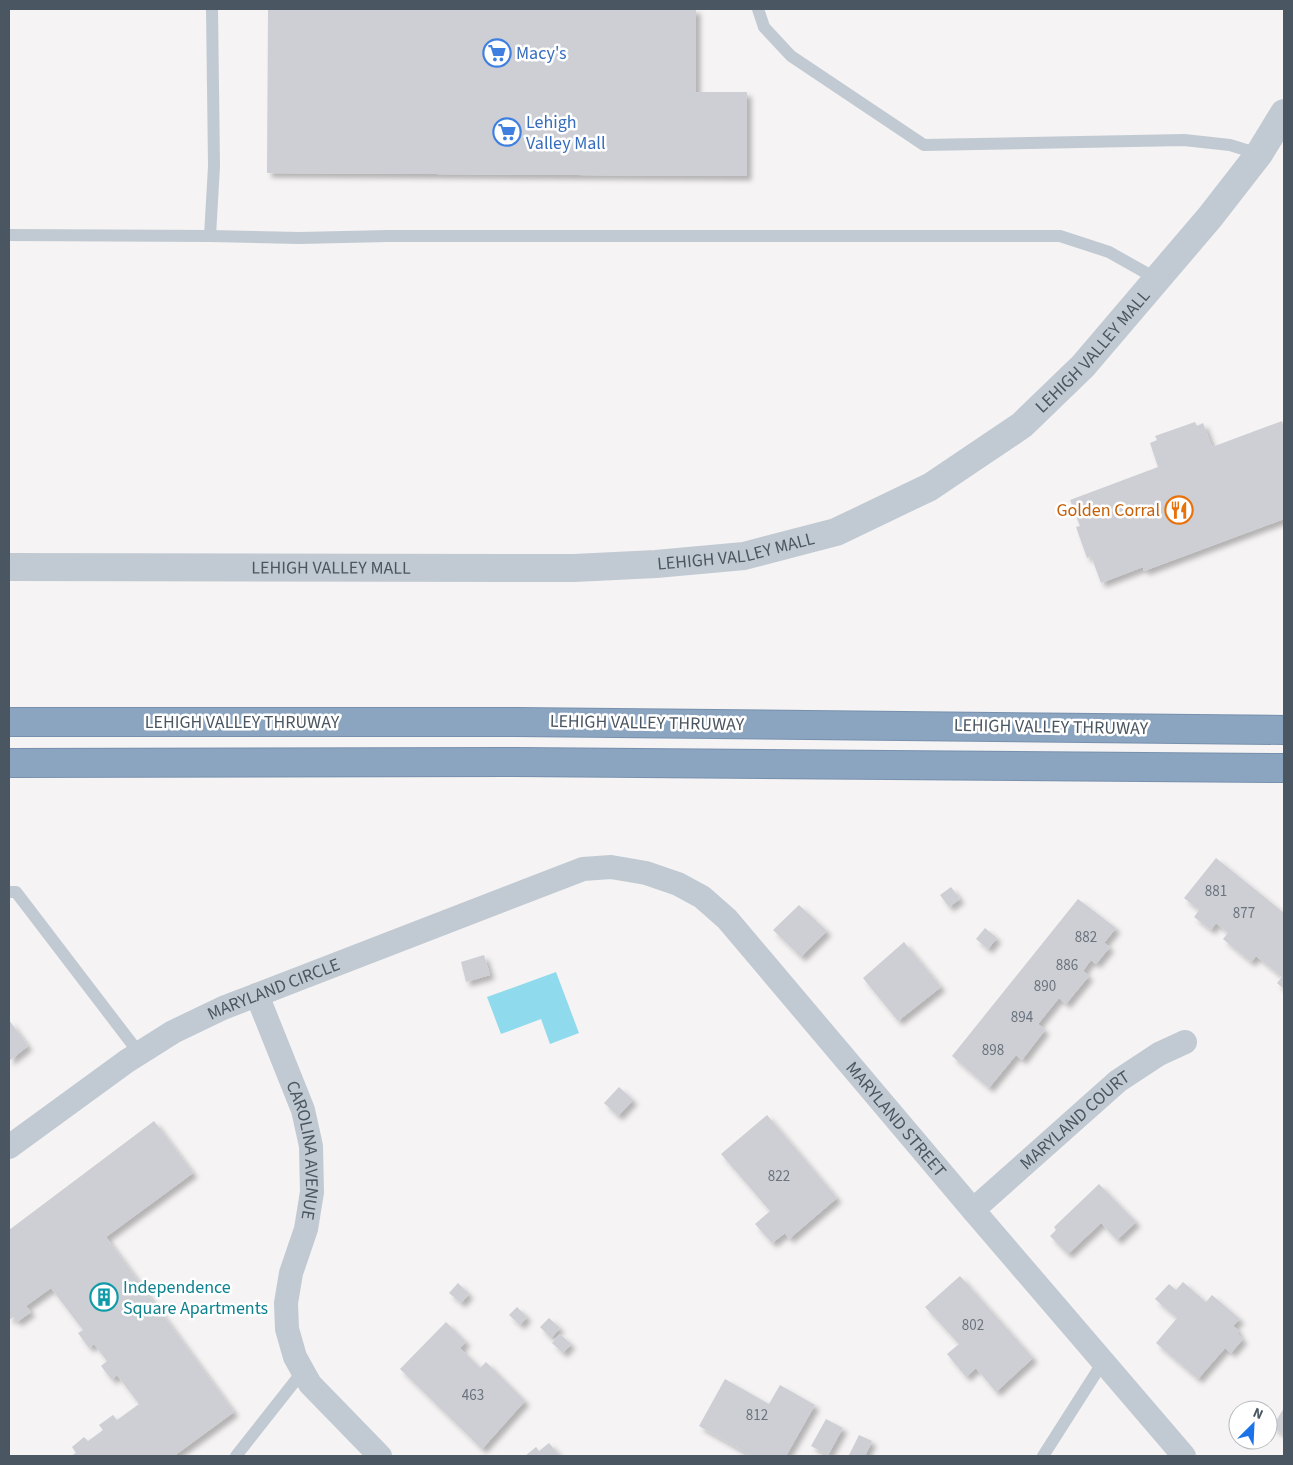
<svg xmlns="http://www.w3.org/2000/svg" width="1293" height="1465" viewBox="0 0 1293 1465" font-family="'Source Sans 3',sans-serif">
	<defs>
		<filter id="shadow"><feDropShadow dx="4.5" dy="4.5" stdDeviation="2.5" flood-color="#0004"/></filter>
	</defs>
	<rect width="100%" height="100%" fill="#f5f3f3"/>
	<polygon fill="#90daee" points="556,972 579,1033 550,1044 541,1019 501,1034 487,997"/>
	<g fill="#cdcfd5" filter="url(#shadow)">
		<polygon points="268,9 696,9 696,92 747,92 747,176 267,173"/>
		<polygon points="1282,421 1284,428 1284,519 1144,571 1143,567 1101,583 1091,556 1087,558 1076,527 1080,526 1070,500 1158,467 1150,443 1157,440 1155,436 1195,422 1197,426 1203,423 1212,447"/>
		<polygon points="1216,858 1284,913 1284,989 1277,983 1282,977 1256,956 1251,962 1223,939 1228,933 1216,923 1211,930 1194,917 1199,910 1184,898"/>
		<polygon points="951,887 960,899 949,907 940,895"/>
		<polygon points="1078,899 1116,928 1104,943 1110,947 1096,964 1091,960 1083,971 1089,976 1066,1004 1059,998 1038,1024 1045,1030 1022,1060 1016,1055 989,1088 952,1056"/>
		<polygon points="799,905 827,931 801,957 773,930"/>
		<polygon points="985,928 997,938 988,949 976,939"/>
		<polygon points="904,942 941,987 898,1021 863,978"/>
		<polygon points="484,955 490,975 466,982 461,962"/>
		<polygon points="9,1020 28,1046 9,1061"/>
		<polygon points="619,1087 633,1100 618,1116 604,1103"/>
		<polygon points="767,1115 837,1198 789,1239 785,1233 772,1243 755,1224 770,1211 721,1154"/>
		<polygon points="154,1121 193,1173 106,1237 234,1412 174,1456 71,1456 76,1453 72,1447 84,1437 88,1441 103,1430 99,1425 113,1415 117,1420 139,1404 117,1375 112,1380 101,1366 107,1361 94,1344 89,1348 78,1333 83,1330 51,1288 26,1306 31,1312 17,1322 13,1317 9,1320 9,1230"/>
		<polygon points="1099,1184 1136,1222 1117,1240 1101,1223 1068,1254 1050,1236 1056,1230 1054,1227"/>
		<polygon points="960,1276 1033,1358 996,1392 976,1368 966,1377 947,1354 959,1344 925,1307"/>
		<polygon points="1183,1282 1206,1302 1212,1295 1240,1319 1233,1326 1239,1331 1237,1333 1243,1339 1231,1353 1225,1348 1198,1379 1156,1343 1177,1318 1155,1299 1169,1284 1176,1290"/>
		<polygon points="458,1283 469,1294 461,1303 449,1293"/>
		<polygon points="517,1307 527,1317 520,1325 509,1315"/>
		<polygon points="549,1318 560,1328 551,1338 540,1327"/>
		<polygon points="446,1322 466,1342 460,1348 480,1368 486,1362 525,1401 482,1449 400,1369"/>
		<polygon points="560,1334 571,1344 563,1353 552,1343"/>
		<polygon points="725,1379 769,1404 780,1385 815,1405 786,1456 752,1456 699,1426"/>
		<polygon points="1284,1408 1284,1435 1272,1427"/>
		<polygon points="826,1419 843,1428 828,1455 811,1446"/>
		<polygon points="859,1435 872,1441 865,1456 851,1456 849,1455"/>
		<polygon points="549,1443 560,1456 525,1456 536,1447 539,1451"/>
	</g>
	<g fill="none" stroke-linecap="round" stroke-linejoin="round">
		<g stroke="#7690ad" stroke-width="30">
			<g id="motorway">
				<polyline points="9,722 516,722 1284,730"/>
				<polyline points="9,763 516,762 1284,768"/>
			</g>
		</g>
		<g stroke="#c1cad2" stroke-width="12">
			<polyline points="758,9 764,27 791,56 924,145 1184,140 1230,145 1259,154"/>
			<polyline points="9,235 210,236 299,238 388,236 1060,236 1109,252 1157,279"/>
			<polyline points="210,236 214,166 212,9"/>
			<polyline points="9,892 16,892 139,1053"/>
			<polyline points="236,1456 303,1371"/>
			<polyline points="1043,1456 1103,1362"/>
		</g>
		<g stroke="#c1cad2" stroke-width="24">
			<path id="s1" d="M257,995l46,115 8,36 1,46 -6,37 -15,44 -5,30 1,26 8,28 15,27 70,72"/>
			<path id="s2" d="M9,1147l118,-86 46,-29 50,-24 360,-139 28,-2 35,6 32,11 24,13 25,22 246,291 211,246"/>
			<path id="s3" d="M973,1210l145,-129 41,-27 26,-12"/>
		</g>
		<path stroke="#c1cad2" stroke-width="28" id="s4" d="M9,567l565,1 82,-4 88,-8 92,-24 94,-45 92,-62 61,-59 127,-149 49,-63 25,-41"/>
		<use href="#motorway" stroke="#8ba5c1" stroke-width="28"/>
	</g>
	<defs>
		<g id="supermarket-ring" transform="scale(1.4375)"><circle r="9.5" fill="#fff" stroke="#3f7fe0" stroke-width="1.5"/><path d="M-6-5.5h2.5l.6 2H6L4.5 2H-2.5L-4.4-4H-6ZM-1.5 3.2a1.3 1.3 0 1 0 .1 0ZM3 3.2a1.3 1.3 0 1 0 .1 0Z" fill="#3f7fe0"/></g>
		<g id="restaurant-ring" transform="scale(1.4375)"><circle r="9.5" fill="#fff" stroke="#e8710a" stroke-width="1.5"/><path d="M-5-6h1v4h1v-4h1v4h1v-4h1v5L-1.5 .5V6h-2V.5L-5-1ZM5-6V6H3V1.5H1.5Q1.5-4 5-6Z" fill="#e8710a"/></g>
		<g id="building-ring" transform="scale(1.4375)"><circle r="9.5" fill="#fff" stroke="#0f9aa8" stroke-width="1.5"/><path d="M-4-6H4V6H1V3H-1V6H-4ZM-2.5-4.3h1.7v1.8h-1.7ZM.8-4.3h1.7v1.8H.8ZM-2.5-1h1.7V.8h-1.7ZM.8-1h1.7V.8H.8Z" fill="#0f9aa8"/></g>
	</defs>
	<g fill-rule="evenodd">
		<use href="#supermarket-ring" x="497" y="53"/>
		<use href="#supermarket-ring" x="507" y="132"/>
		<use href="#restaurant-ring" x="1179" y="510"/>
		<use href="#building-ring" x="104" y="1297"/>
	</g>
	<g text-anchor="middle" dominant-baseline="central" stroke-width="5" stroke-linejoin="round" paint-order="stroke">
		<g font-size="15" fill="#6b747e">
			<text x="1216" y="891">881</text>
			<text x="1244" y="913">877</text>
			<text x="1086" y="937">882</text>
			<text x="1067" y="965">886</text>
			<text x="1045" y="986">890</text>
			<text x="1022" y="1017">894</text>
			<text x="993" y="1050">898</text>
			<text x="779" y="1176">822</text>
			<text x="973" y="1325">802</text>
			<text x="473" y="1395">463</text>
			<text x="757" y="1415">812</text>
		</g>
		<g font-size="18" fill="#366cbe" stroke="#fff" text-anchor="start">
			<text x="516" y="53">Macy's</text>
			<text x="526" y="122">Lehigh<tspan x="526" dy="21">Valley Mall</tspan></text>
		</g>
		<g font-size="18" fill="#4a5661" stroke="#fff">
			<text stroke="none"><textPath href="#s4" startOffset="1148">LEHIGH VALLEY MALL</textPath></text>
			<text stroke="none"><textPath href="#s4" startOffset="728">LEHIGH VALLEY MALL</textPath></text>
			<text stroke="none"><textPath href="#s4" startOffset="322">LEHIGH VALLEY MALL</textPath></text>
			<text x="242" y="722">LEHIGH VALLEY THRUWAY</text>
			<text transform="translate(647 723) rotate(1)">LEHIGH VALLEY THRUWAY</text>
			<text transform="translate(1051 727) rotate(1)">LEHIGH VALLEY THRUWAY</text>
			<text stroke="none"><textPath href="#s2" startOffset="310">MARYLAND CIRCLE</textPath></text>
			<text stroke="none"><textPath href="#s2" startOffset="1062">MARYLAND STREET</textPath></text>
			<text stroke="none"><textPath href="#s3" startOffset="136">MARYLAND COURT</textPath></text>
			<text stroke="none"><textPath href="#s1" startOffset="164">CAROLINA AVENUE</textPath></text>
		</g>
		<g font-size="18" fill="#c56008" stroke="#fff" text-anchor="end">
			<text x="1160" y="510">Golden Corral</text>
		</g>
		<g font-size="18" fill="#0d838f" stroke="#fff" text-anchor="start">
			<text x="123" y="1287">Independence<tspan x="123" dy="21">Square Apartments</tspan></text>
		</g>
	</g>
	<rect width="1293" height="1465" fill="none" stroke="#4a5661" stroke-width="20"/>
	<g transform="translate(1253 1425) rotate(24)"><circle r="24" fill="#ffffff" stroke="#b7bbc0"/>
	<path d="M0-4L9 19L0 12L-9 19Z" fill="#1a73e8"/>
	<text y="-8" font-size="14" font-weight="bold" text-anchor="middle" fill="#4a5661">N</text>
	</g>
</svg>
